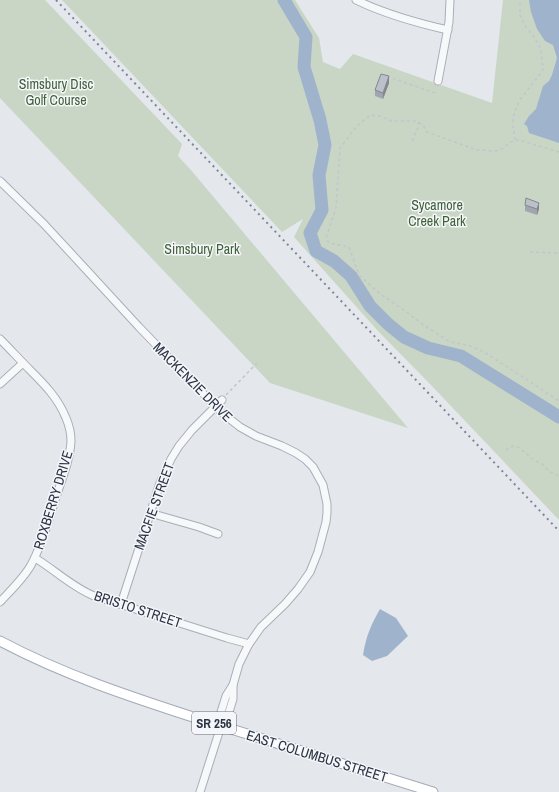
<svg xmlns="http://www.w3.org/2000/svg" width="559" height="792" viewBox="0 0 559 792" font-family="'Archivo Narrow',sans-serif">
	<rect width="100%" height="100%" fill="#e4e7ec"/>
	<g fill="#c9d6c5">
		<polygon points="0,0 45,0 182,144 178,156 190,169 408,428 270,383 0,98"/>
		<polygon points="62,0 295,0 319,38 323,62 340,69 353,54 492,103 503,0 559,0 559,520 431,385 378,331 294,237 303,219 282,232"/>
	</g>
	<g fill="#9fb4cc">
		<polygon points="529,0 559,0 559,143 529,133 527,126 524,124 529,116 536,109 543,86 549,81 552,75 557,58 553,45 545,41 537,29 531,12"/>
		<path d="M380,609l16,9 12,18 -21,20 -15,5 -9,-6c3,-19 8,-30 17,-46z"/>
	</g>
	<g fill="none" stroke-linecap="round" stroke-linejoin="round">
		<polyline stroke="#9fb4cc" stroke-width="13" points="284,0 306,37 304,67 320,120 325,145 319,175 322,210 310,233 316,251 334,261 351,276 370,306 388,324 404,337 428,348 461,356 559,417"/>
		<g stroke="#a9aeb7" stroke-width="9">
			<g id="minor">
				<path d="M356,0c29,14 61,23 92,30"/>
				<polyline points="438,81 449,22 450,0"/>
				<polyline points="0,181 44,224 139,327 221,412 240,427 256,436 282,446 296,453 305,459 313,467 323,485 327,504 327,513 326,522 318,552 310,572 298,589 285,604 261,627 249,644 239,664 233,685 226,696 221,712 221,726"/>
				<path d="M0,339c10,10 20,21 30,31 14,14 28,28 36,48 3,7 5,16 5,23 -1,20 -10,40 -16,59 -7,22 -13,45 -24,65 -7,13 -21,26 -31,37"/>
				<polyline points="0,384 23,363"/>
				<polyline points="150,513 199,527 218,534"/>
				<path d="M35,558c20,12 37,29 59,38l133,42 22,6"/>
				<polyline points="121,604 160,483 171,459 179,446 192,430 222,400"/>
				<polyline points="200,792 221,726 229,712 233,699 233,685"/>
			</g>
		</g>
		<g stroke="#a3abb8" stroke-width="11">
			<path id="major" d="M0,641c64,34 131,56 199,78 78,25 156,48 234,73"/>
		</g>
		<g stroke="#c2c5cb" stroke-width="1.5" stroke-dasharray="3 3" stroke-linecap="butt">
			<polyline points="388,80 389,78 392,78 435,93"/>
			<polyline points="515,140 513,126 513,117 519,101 543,70 541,49 534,37 525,26 520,15 520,0"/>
			<polyline points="412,141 418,128 419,122"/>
			<path d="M559,152l-40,-12c-11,1 -11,6 -20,10 -7,3 -15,-1 -22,0l-50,-18 -4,-7 -8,-4h-24l-11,-5 -10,-1 -14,12 -16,21 -4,60 -10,30 3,5 20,4 10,28 20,18 29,20 14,11 28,18 18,3 16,7 39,25 36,24"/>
			<polyline points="530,252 559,253"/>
			<polyline points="226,395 257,363"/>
			<polyline points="506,450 513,446 518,447 534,460 542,464 550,472 559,476"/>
		</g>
		<use href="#minor" stroke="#f7f8fa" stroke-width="7"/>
		<use href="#major" stroke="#fff" stroke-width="9"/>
		<polyline stroke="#7d8696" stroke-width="2" stroke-dasharray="2 4" stroke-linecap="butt" points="56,0 559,531"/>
	</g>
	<g fill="#a1a5ae">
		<polygon points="389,83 383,99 375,96 375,90"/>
		<polygon points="525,205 539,209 537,215 525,211"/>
	</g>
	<g fill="#83868d">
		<polygon points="389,76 389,83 383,99 383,93"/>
		<polygon points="539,203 539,209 537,215 537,209"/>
	</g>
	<g fill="#bbc0ca" stroke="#83868d">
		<polygon points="381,74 389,76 383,93 375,90"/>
		<polygon points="526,198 539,203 537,209 525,205"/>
	</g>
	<g text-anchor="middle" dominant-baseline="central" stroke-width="3" stroke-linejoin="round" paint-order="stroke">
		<rect fill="#f4f6f9" stroke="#676e7b" stroke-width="1" x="192" y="712" width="44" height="22" rx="3"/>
		<g font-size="13" font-weight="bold" fill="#2b3445">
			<text x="214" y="723">SR 256</text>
		</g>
		<g font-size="14" fill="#3f6138" stroke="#f4f6f9">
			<text x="56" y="84">Simsbury Disc<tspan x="56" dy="16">Golf Course</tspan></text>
			<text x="437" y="205">Sycamore<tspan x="437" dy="16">Creek Park</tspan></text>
			<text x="202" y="249">Simsbury Park</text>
		</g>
		<g font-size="14" fill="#2b3445" stroke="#f4f6f9">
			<text transform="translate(193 382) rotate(45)">MACKENZIE DRIVE</text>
			<text transform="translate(53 500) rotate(-73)">ROXBERRY DRIVE</text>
			<text transform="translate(154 506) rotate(-70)">MACFIE STREET</text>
			<text transform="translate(138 609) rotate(18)">BRISTO STREET</text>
			<text transform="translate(317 756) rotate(17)">EAST COLUMBUS STREET</text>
		</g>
	</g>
</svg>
